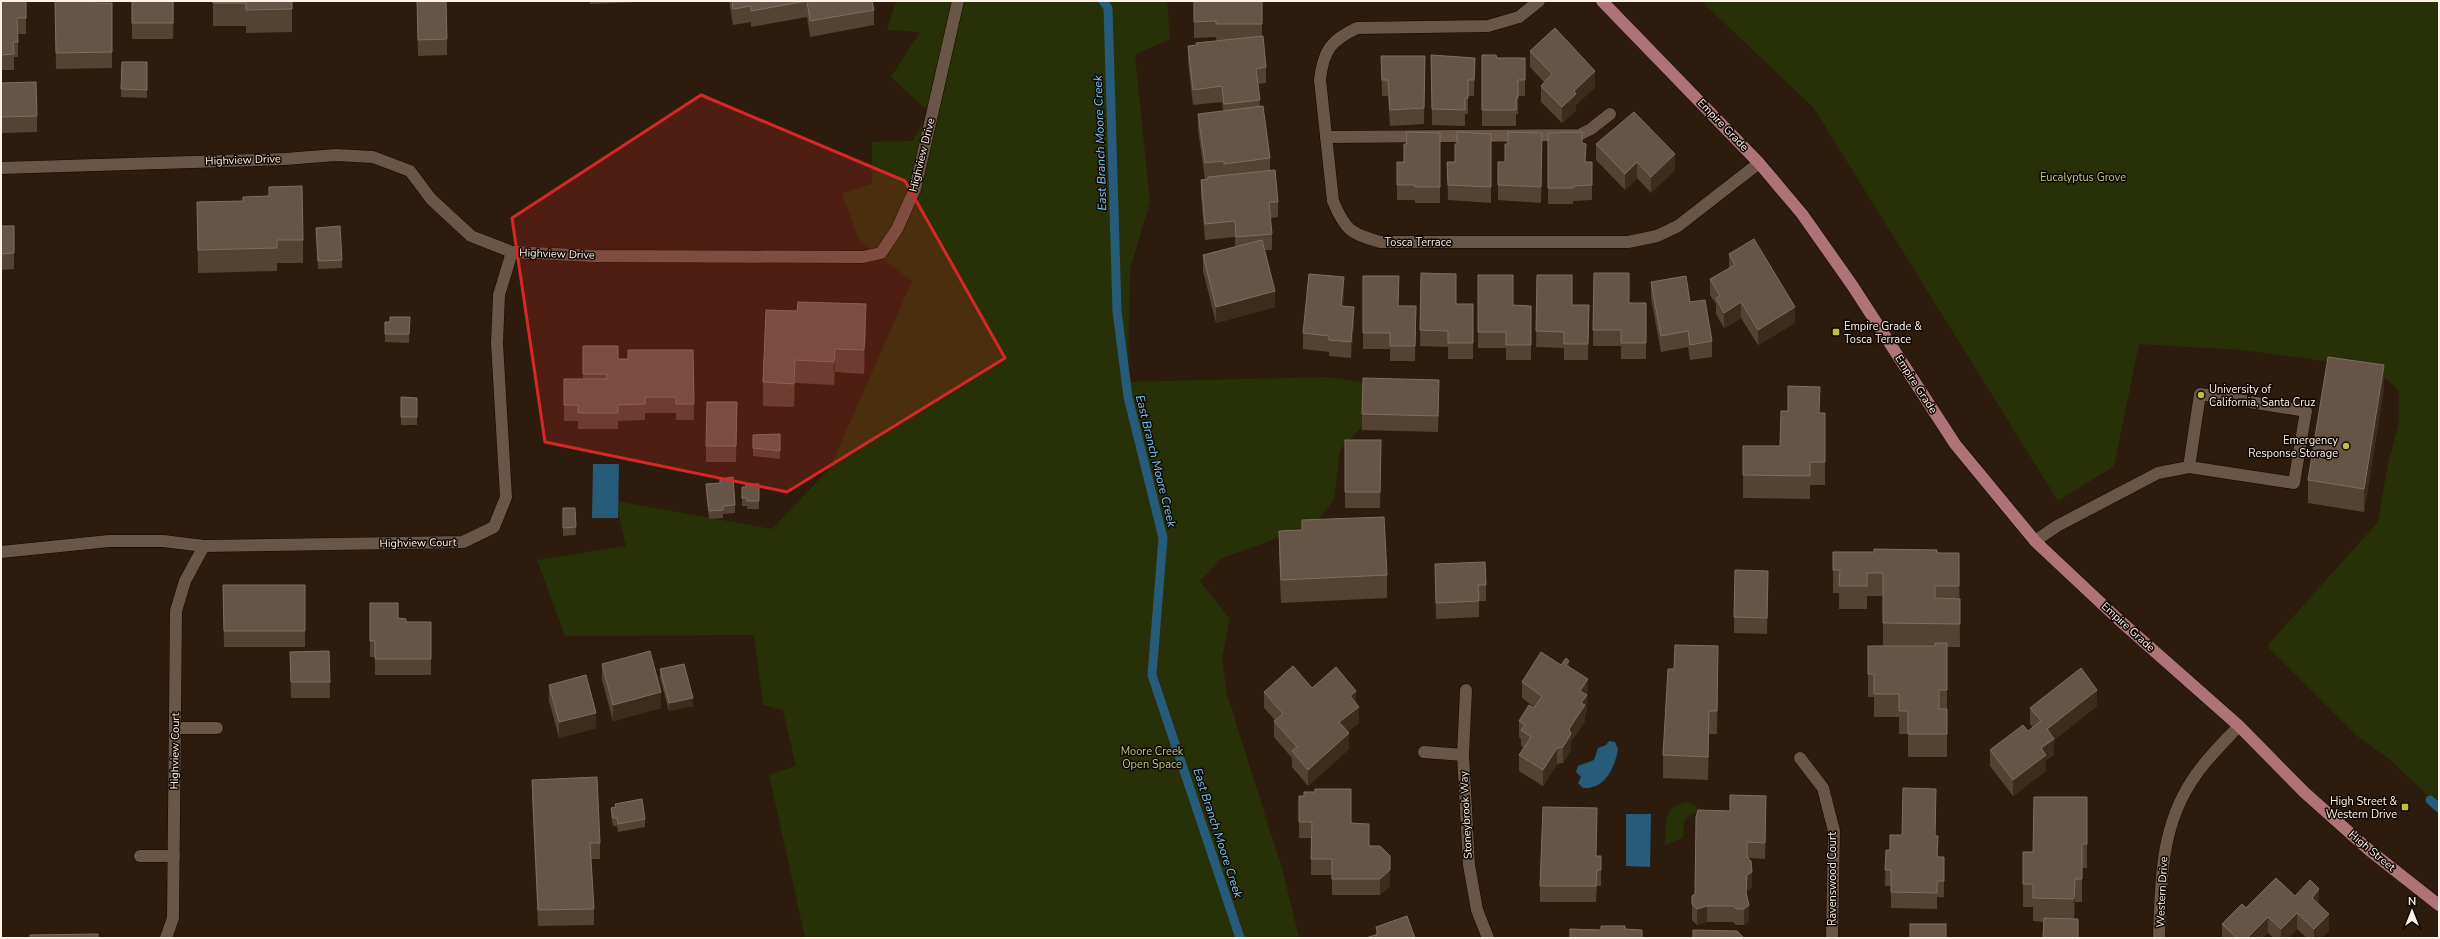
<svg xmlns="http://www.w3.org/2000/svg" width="2440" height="939" viewBox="0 0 2440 939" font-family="'Nunito Sans',sans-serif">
	<rect width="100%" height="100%" fill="#2d1c0d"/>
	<g fill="#283008">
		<polygon points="896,1 1167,1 1170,39 1135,55 1150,202 1130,269 1128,382 1325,377 1398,387 1340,450 1334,500 1314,525 1222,558 1200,581 1230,619 1222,658 1227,694 1283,872 1299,938 805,938 769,775 796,766 783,710 763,705 754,635 565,636 537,560 626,546 616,501 772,529 830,468 912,281 859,241 842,193 872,184 872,142 913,141 929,112 891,77 920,32 887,30"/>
		<polygon points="1701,1 2439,1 2439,806 2389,759 2357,736 2267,646 2378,522 2388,464 2399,422 2399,391 2387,379 2325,361 2242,350 2139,344 2114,466 2058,501 1813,107"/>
		<path d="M1687,802l8,3 5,6 -9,3 -7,7 -1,17 -18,7c1,-21 -3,-39 22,-43z"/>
	</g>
	<g fill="#265b79">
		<polygon points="593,464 619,464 618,518 592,518"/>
		<path d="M1609,741l6,1 3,7c-3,18 -13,41 -35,39l-5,-5 3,-6 -5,-5 2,-6 16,-6 4,-12 8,-3z"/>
		<polygon points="1626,814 1651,814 1650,867 1626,866"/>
	</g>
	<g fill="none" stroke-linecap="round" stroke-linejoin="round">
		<g stroke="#265b79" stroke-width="9">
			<polyline points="1103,1 1108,8 1117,311 1128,397 1163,538 1152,675 1240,938"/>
			<polyline points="2430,800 2439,808"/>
		</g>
		<g stroke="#140600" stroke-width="13">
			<g id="minor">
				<path d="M1539,1l-20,16 -31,9 -131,2c-26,12 -34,23 -37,52l13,121c12,29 18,33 47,41h248l29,-6 21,-10 81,-63"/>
				<polyline points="1326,137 1579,135 1591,129 1610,114"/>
				<polyline points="1,168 285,159 336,155 373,157 410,171 431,199 471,236 512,252 594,256 863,257 881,253 897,229 915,189 958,1"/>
				<polyline points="2035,541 2057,526 2158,473 2189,467 2294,483 2306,411 2200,394 2189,467"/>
				<polyline points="1,552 109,541 163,541 204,546"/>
				<polyline points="1466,690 1463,755 1469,865 1477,910 1488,938"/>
				<polyline points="175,728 217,728"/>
				<polyline points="1424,752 1463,755"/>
				<polyline points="1800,758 1823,788 1834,831 1832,938"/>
				<polyline points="140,856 174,856"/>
				<polyline points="166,938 173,918 176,611 185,581 204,546 463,542 494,527 506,497 497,343 499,295 512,252"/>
				<path d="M2159,938c2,-56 1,-110 34,-159 12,-19 30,-36 46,-53"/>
			</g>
		</g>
		<g stroke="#140600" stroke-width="13">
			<polyline id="major" points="1602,1 1759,163 1802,214 1852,285 1955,444 2035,541 2118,619 2239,726 2304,792 2369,850 2439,905"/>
		</g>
		<use href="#minor" stroke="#6a5646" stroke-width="12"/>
		<use href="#major" stroke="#ad7376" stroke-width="12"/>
	</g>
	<g fill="#544233">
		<polygon points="1,1 26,18 26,34 18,34 18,57 14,57 14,70 1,70"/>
		<polygon points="55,1 96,3 112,3 112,68 56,69"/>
		<polygon points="132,1 174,1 173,39 132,39"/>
		<polygon points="213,1 292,1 292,32 246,33 246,26 213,26"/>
		<rect x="316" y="1" width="29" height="1"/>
		<polygon points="417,1 447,39 447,55 418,56"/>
		<polygon points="590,1 637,1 637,2 590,4"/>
		<polygon points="729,1 872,1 874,10 874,25 810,37 807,17 751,27 751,22 733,25"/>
		<polygon points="1194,1 1262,1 1262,36 1266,67 1266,83 1258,84 1260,106 1270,158 1270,171 1278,202 1278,217 1270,218 1272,234 1272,250 1264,250 1275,307 1216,323 1203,271 1203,255 1235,247 1235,237 1205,240 1201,196 1201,180 1208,179 1205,179 1198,130 1198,114 1223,111 1222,102 1193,105 1188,62 1188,46 1196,45 1196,43 1225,40 1216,40 1216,37 1194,38"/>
		<polygon points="1530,51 1595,87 1576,105 1576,110 1562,123 1541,102 1541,86 1544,82 1530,67"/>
		<polygon points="1431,55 1475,58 1474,96 1468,96 1468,114 1465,114 1465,126 1432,125"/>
		<polygon points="1482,55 1497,58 1525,58 1525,96 1518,96 1518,114 1516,114 1516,126 1482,126"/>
		<polygon points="1381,56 1425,56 1424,124 1390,126 1388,96 1382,96"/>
		<polygon points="122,62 147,62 147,98 121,97"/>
		<polygon points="1,83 37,116 37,132 1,133"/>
		<polygon points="1406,132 1440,133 1440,203 1415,203 1415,200 1397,200 1397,162 1404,162 1404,144 1406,144"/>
		<polygon points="1542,133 1541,203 1498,200 1498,162 1505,162 1505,144 1508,144"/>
		<polygon points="1548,133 1586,162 1592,185 1592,200 1573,201 1573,204 1548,204"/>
		<polygon points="1491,134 1491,203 1448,200 1447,162 1455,162 1455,144 1457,144"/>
		<polygon points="1596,144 1675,170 1651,193 1637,178 1625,190 1596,160"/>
		<polygon points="269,187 303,240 303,263 277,263 277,271 198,273 197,202 243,201 269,196"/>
		<polygon points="1,226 14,226 14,269 1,270"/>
		<polygon points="316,228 342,260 342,268 318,269"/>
		<polygon points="1729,254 1795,323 1758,345 1741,318 1724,328 1716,314 1716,304 1710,295 1710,279 1729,268"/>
		<polygon points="1421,273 1456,304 1473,304 1473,359 1448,359 1448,347 1420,346"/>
		<polygon points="1594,273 1629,303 1646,303 1646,359 1621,359 1621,346 1593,346"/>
		<polygon points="1478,275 1513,305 1531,306 1531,360 1506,360 1506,348 1478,348"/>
		<polygon points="1537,275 1572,305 1589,305 1588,360 1564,360 1564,348 1536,347"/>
		<polygon points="1363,276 1398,306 1416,306 1415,361 1390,361 1390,349 1363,349"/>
		<polygon points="1651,282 1690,302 1712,341 1712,357 1690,360 1688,347 1661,352 1651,298"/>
		<polygon points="1344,293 1343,306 1354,323 1351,358 1329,356 1329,352 1303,349 1303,333"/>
		<polygon points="766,310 866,327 864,374 835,372 834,385 795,383 794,407 763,406 763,382"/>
		<polygon points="410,317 409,343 385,342 385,322 390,322"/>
		<polygon points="583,346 618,359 628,359 693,350 694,420 676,420 676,413 645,413 645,420 618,421 618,429 578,429 578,421 564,421 564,379 583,379"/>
		<polygon points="2384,388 2364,512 2308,503 2308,480"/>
		<polygon points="1439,396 1438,432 1362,430 1362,414"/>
		<polygon points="401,397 417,398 417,425 401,425"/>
		<polygon points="737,402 736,462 706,462 706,446"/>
		<polygon points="1819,413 1825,436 1825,485 1810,485 1810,499 1743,498 1743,446 1780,446"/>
		<polygon points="780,434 780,459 753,456 753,435"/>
		<polygon points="1345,440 1381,440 1380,508 1345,508"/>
		<polygon points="720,479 735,505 735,513 723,514 723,518 709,519 706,492 706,484 720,483"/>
		<polygon points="759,484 759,509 747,509 747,506 742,506 742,487 746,487"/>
		<polygon points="563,508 575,508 576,535 563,536"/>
		<polygon points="1302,520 1387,575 1387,598 1281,603 1279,554 1279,531 1302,530"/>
		<polygon points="1833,552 1959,553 1960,647 1947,647 1947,757 1908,757 1908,734 1899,734 1899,717 1874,717 1874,697 1868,697 1868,646 1883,646 1883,596 1867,596 1867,609 1839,609 1839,593 1833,593"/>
		<polygon points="1435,564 1486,585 1486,601 1479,601 1479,617 1436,619"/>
		<polygon points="1735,570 1768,587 1767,634 1734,633"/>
		<polygon points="223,585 305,585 305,647 224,647"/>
		<polygon points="370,603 406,622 431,622 431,675 375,675 375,657 370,657"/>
		<polygon points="329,651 330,698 291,698 290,652"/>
		<polygon points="602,664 661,708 613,721 602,680"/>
		<polygon points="1561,665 1569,667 1588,694 1587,696 1587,711 1585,714 1585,721 1571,742 1571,750 1563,763 1557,764 1543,786 1519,771 1519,755 1524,748 1521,746 1521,739 1519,737 1519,721 1534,707 1522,698 1522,682"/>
		<polygon points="660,669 693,706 669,711 660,678"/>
		<polygon points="1718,669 1717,734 1709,734 1708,780 1663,778 1663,755"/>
		<polygon points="549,685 596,728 559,738 549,701"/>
		<polygon points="1312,688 1356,704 1359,723 1347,732 1349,749 1308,786 1292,767 1292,758 1274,737 1274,721 1275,720 1264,708 1264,692"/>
		<polygon points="2097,706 2054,740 2054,755 2046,760 2046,771 2013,796 1990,766 1990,750 2028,731 2033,727 2030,724 2030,708"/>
		<polygon points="532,780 600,843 600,859 591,859 594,909 594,925 538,926 532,796"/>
		<polygon points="1299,796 1351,823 1369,846 1390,886 1380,895 1332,895 1332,875 1311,875 1311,838 1299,838"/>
		<polygon points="1766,796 1765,859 1748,858 1752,887 1747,891 1749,921 1744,925 1736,925 1733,922 1707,922 1697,925 1692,920 1692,896 1695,894 1730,811"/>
		<polygon points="2087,797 2087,868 2082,868 2082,902 2075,902 2074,919 2078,938 2043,922 2033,921 2033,907 2023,907 2023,852 2033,852"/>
		<polygon points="615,804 645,819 645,827 618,832 617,826 613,826 611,816 611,808 615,807"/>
		<polygon points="1936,805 1935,836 1938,857 1944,857 1944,897 1937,897 1937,909 1891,908 1891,886 1885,886 1886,850 1890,850 1902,835"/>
		<polygon points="1596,856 1601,871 1601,886 1597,886 1596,902 1540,902 1540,886"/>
		<polygon points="2295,896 2319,905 2329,930 2321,938 2307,938 2297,929 2288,938 2273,938 2268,933 2262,938 2222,938 2222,924 2246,908"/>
		<polygon points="1376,927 1415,938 1376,934"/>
	</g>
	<g fill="#3d2b1b">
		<polygon points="173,1 174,1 173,39"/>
		<polygon points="1595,71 1595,87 1576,105 1576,110 1562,123 1562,107 1574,91"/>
		<polygon points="1675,154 1675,170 1651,193 1651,177"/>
		<polygon points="1637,162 1637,178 1625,190 1625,174"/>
		<polygon points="1344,277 1344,293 1341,322 1341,306"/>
		<polygon points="1275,291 1275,307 1216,323 1216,307"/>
		<polygon points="1741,302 1741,318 1724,328 1724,313"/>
		<polygon points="866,304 866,327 864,374 864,350"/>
		<polygon points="1354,307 1354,323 1351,358 1351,342"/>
		<polygon points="1795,307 1795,323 1758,345 1758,330"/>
		<polygon points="835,349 835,372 834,385 834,362"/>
		<polygon points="795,360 795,383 794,407 794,384"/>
		<polygon points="2384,365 2384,388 2364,512 2364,489"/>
		<polygon points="1768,571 1768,587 1767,634 1767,618"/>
		<polygon points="1718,646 1718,669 1717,734 1717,711"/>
		<polygon points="1569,661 1569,677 1566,665"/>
		<polygon points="1588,679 1587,711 1585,714 1585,721 1571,742 1571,750 1563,763 1563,747 1569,729 1580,691"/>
		<polygon points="2097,690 2097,706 2054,740 2054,755 2046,760 2046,771 2013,796 2013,780 2041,748 2047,729"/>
		<polygon points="1356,691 1356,707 1350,696"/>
		<polygon points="661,692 661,708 613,721 613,705"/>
		<polygon points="693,698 693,706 669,711 669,703"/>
		<polygon points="1359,707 1359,723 1339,738 1339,722"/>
		<polygon points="1709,711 1709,734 1708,780 1708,757"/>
		<polygon points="596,713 596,728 559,738 559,722"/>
		<polygon points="1349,733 1349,749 1308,786 1308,770"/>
		<polygon points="1557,748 1557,764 1543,786 1543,770"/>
		<polygon points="1390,870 1390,886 1380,895 1380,879"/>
		<polygon points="1752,872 1752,887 1747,891 1746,907 1749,905 1749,921 1744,925 1744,909 1747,875"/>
		<polygon points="2075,879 2075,902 2074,922 2074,899"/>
		<polygon points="2319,889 2319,905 2312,898"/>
		<polygon points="1707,906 1707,922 1697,925 1697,909"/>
		<polygon points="2297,913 2297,929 2288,938 2281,938 2281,929"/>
		<polygon points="2329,914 2329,930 2321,938 2314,938 2314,929"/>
		<polygon points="2268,917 2268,933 2262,938 2247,938"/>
	</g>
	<g fill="#665546" stroke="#7e6e60">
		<polygon points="1,1 26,1 26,18 17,18 18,42 13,42 14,54 1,55"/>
		<polygon points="55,1 96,1 96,3 112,3 112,52 56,53"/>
		<rect x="132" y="1" width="41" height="22"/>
		<polygon points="213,1 292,1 292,9 246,10 246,3 213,3"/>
		<polygon points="417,1 446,1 447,39 418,40"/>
		<polygon points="732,1 872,1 874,10 810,21 807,1 751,11 751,6 733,9"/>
		<polygon points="1194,1 1262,1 1262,24 1216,24 1216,21 1194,22"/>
		<polygon points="1555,28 1595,71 1574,91 1576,94 1562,107 1541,86 1552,74 1530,51"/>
		<polygon points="1263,36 1266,67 1256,69 1260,100 1224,104 1222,86 1193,90 1188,46 1197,45 1196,43"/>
		<polygon points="1431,55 1475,58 1474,80 1468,80 1468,98 1465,98 1465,110 1432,109"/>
		<polygon points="1482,55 1496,55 1497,58 1525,58 1525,80 1518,80 1518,98 1516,98 1516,110 1482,110"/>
		<polygon points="1381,56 1425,56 1424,108 1390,110 1388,80 1382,80"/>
		<polygon points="122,62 147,62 147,90 121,89"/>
		<polygon points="36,82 37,116 1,117 1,83"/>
		<polygon points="1263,106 1270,158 1224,164 1224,161 1205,163 1198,114"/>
		<polygon points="1634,112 1675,154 1651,177 1637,162 1625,174 1596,144"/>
		<polygon points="1406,132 1440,133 1440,187 1415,187 1415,185 1397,185 1397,162 1404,162 1404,144 1407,144"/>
		<polygon points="1457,132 1491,134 1491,187 1448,185 1447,162 1455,162 1455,144 1457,144"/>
		<polygon points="1508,132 1542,133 1541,187 1498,185 1498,162 1505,162 1505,144 1508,144"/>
		<polygon points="1582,132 1582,143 1586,144 1585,162 1592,162 1592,185 1573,186 1573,188 1548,188 1548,133"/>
		<polygon points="1275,170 1278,202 1269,202 1272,234 1236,237 1235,221 1205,224 1201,180 1208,179 1208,177"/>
		<polygon points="302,186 303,240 277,240 277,248 198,250 197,202 243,201 243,197 269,196 269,187"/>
		<polygon points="1,226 14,226 14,253 1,254"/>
		<polygon points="340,226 342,260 318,261 316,228"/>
		<polygon points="1754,239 1795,307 1758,330 1741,302 1724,313 1716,298 1720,296 1710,279 1735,265 1729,254"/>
		<polygon points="1262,240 1275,291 1216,307 1203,255"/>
		<polygon points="1421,273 1456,274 1456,304 1473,304 1473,343 1448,343 1448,331 1420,330"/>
		<polygon points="1594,273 1629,273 1629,303 1646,303 1646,343 1621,343 1621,330 1593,330"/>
		<polygon points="1309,274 1344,277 1341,306 1354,307 1351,342 1329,340 1329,336 1303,333"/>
		<polygon points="1478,275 1513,275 1513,305 1531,306 1531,345 1506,345 1506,332 1478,332"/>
		<polygon points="1537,275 1572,275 1572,305 1589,305 1588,344 1564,344 1564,332 1536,331"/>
		<polygon points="1363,276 1399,276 1398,306 1416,306 1415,346 1390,346 1390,333 1363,333"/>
		<polygon points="1686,276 1690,302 1705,300 1712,341 1690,345 1688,331 1661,336 1651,282"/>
		<polygon points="798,302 866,304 864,350 835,349 834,362 795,360 794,384 763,382 766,310 797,311"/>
		<polygon points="390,317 410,317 409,334 385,334 385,322 390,322"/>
		<polygon points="583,346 618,346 618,359 628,359 628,350 693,350 694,404 676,404 676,397 645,397 645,404 618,405 618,413 578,413 578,405 564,405 564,379 607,379 607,374 583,374"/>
		<polygon points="2328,357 2384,365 2364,489 2308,480"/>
		<polygon points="1363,378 1439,380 1438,416 1362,414"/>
		<polygon points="1788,386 1820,387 1819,413 1825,413 1825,462 1810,462 1810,476 1743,475 1743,446 1780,446 1781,411 1788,411"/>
		<polygon points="401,397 417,398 417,417 401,417"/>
		<polygon points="707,402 737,402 736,446 706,446"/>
		<polygon points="780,434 780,451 753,448 753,435"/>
		<polygon points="1345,440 1381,440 1380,492 1345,492"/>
		<polygon points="733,477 735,505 723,506 723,510 709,511 706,484 720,483 720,479"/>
		<polygon points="746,484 759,484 759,501 747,501 747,498 742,498 742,487 746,487"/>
		<polygon points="563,508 575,508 576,527 563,528"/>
		<polygon points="1384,517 1387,575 1281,580 1279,531 1302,530 1302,520"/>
		<polygon points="1874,549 1937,550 1937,553 1959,553 1959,586 1935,586 1935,598 1960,599 1960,624 1883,623 1883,573 1867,573 1867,586 1839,586 1840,570 1833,570 1833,552 1874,552"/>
		<polygon points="1485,562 1486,585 1478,585 1479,601 1436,603 1435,564"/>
		<polygon points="1735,570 1768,571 1767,618 1734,617"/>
		<polygon points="223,585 305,585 305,631 224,631"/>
		<polygon points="370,603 398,603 398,618 406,619 406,622 431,622 431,659 375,659 375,641 370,641"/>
		<polygon points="1935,643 1947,643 1947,690 1939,690 1939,709 1947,709 1947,734 1908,734 1908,711 1899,711 1899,694 1874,694 1874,674 1868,674 1868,646 1935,646"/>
		<polygon points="1675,645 1718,646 1717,711 1709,711 1708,757 1663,755 1668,669 1674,669"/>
		<polygon points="329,651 330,682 291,682 290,652"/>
		<polygon points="650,651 661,692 613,705 602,664"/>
		<polygon points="1541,652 1561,665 1566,658 1569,661 1566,665 1588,679 1580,691 1587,695 1581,703 1585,705 1569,729 1571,734 1563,747 1557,748 1543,770 1519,755 1531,737 1521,730 1525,725 1519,721 1529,705 1534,708 1542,696 1522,682"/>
		<polygon points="684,664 693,698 669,703 660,669"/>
		<polygon points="1293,666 1312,688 1336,667 1356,691 1350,696 1359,707 1339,722 1349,733 1308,770 1292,751 1297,747 1274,721 1283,714 1264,692"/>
		<polygon points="2081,668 2097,690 2047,729 2054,739 2041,748 2046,755 2013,780 1990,750 2023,725 2028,731 2041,721 2030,708"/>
		<polygon points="586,675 596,713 559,722 549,685"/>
		<polygon points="597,777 600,843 590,843 594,909 538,910 532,780"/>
		<polygon points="1903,788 1936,789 1935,836 1938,836 1937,857 1944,857 1944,881 1937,881 1937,893 1891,892 1891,870 1885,870 1886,850 1890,850 1890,835 1902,835"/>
		<polygon points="1315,789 1351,789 1351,823 1369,824 1369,846 1380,846 1390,856 1390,870 1380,879 1332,879 1332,859 1311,859 1312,822 1299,822 1299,796 1304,796 1304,792 1315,792"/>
		<polygon points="1730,795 1766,796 1765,843 1747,842 1747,857 1751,861 1752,872 1747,875 1746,893 1749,905 1744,909 1736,909 1733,906 1707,906 1697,909 1692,904 1692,896 1695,894 1696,817 1698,810 1730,811"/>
		<polygon points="2034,797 2087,797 2087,844 2082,844 2082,879 2075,879 2074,899 2033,898 2033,884 2023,884 2023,852 2033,852"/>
		<polygon points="642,799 645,819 618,824 617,818 613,818 611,808 616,807 615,804"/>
		<polygon points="1543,807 1597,808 1596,856 1601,856 1601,870 1597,870 1596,886 1540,886"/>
		<polygon points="2276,878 2295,896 2310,880 2319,889 2312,898 2329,914 2314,929 2297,913 2281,929 2268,917 2247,938 2237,938 2222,924 2242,904 2246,908"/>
		<polygon points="1407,916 1415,938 1366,938 1378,934 1376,927"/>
		<polygon points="2044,918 2078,919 2078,938 2043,938"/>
		<rect x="1910" y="924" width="36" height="14"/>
		<polygon points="1601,926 1625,926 1625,929 1642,930 1642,938 1570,938 1570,929 1601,930"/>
		<polygon points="1693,930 1737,931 1744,938 1693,938"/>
		<polygon points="98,934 98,938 30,938 30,935"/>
	</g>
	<path fill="#d62828" fill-opacity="0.2" stroke="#d62828" stroke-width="3" stroke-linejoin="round" d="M701,95l204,86 100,177 -218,134 -242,-50 -33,-224z"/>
	<g fill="#c2bd3f" stroke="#100804" stroke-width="1.5">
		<rect x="1832" y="328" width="8" height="8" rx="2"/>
		<circle cx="2201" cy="395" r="4"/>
		<circle cx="2346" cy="446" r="4"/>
		<rect x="2401" y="803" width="8" height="8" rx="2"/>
	</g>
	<g text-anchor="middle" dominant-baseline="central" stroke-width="3" stroke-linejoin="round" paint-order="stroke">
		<g font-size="11" fill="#fef2e8" stroke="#100804">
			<text transform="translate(1723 125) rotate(46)">Empire Grade</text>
			<text transform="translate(922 155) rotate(-76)">Highview Drive</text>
			<text transform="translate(243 160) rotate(-2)">Highview Drive</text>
			<text x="1418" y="242">Tosca Terrace</text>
			<text transform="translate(557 254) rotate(2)">Highview Drive</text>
			<text transform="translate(1916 384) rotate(57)">Empire Grade</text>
			<text transform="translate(418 543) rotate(-1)">Highview Court</text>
			<text transform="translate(2128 627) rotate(42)">Empire Grade</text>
			<text transform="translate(175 751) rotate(-89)">Highview Court</text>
			<text transform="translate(1466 815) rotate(-93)">Stoneybrook Way</text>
			<text transform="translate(2372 851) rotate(40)">High Street</text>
			<text transform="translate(1832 879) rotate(-90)">Ravenswood Court</text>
			<text transform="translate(2162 892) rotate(-87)">Western Drive</text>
		</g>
		<g font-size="11" fill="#b8ca7d" stroke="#100804">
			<text x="2083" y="177">Eucalyptus Grove</text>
			<text x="1152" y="751">Moore Creek<tspan x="1152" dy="13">Open Space</tspan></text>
		</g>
		<g font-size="11" fill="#fef2e8" stroke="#100804" text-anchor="start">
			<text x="1844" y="326">Empire Grade &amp;<tspan x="1844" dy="13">Tosca Terrace</tspan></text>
			<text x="2209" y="389">University of<tspan x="2209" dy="13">California, Santa Cruz</tspan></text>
			<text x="2338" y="440" text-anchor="end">Emergency<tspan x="2338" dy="13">Response Storage</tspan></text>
			<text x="2397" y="801" text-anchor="end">High Street &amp;<tspan x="2397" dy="13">Western Drive</tspan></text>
		</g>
		<g font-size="12" font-style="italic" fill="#7bcbfa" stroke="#100804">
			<text transform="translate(1100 143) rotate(-92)">East Branch Moore Creek</text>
			<text transform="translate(1156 461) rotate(76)">East Branch Moore Creek</text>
			<text transform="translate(1218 833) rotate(72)">East Branch Moore Creek</text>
		</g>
	</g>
	<rect width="2440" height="939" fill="none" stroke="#fef2e8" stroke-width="4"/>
	<g transform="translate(2412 911)" stroke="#100804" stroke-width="3" paint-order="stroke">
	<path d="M0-3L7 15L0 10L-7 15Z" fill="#fef2e8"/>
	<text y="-6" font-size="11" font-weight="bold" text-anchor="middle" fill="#fef2e8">N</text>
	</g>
</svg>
